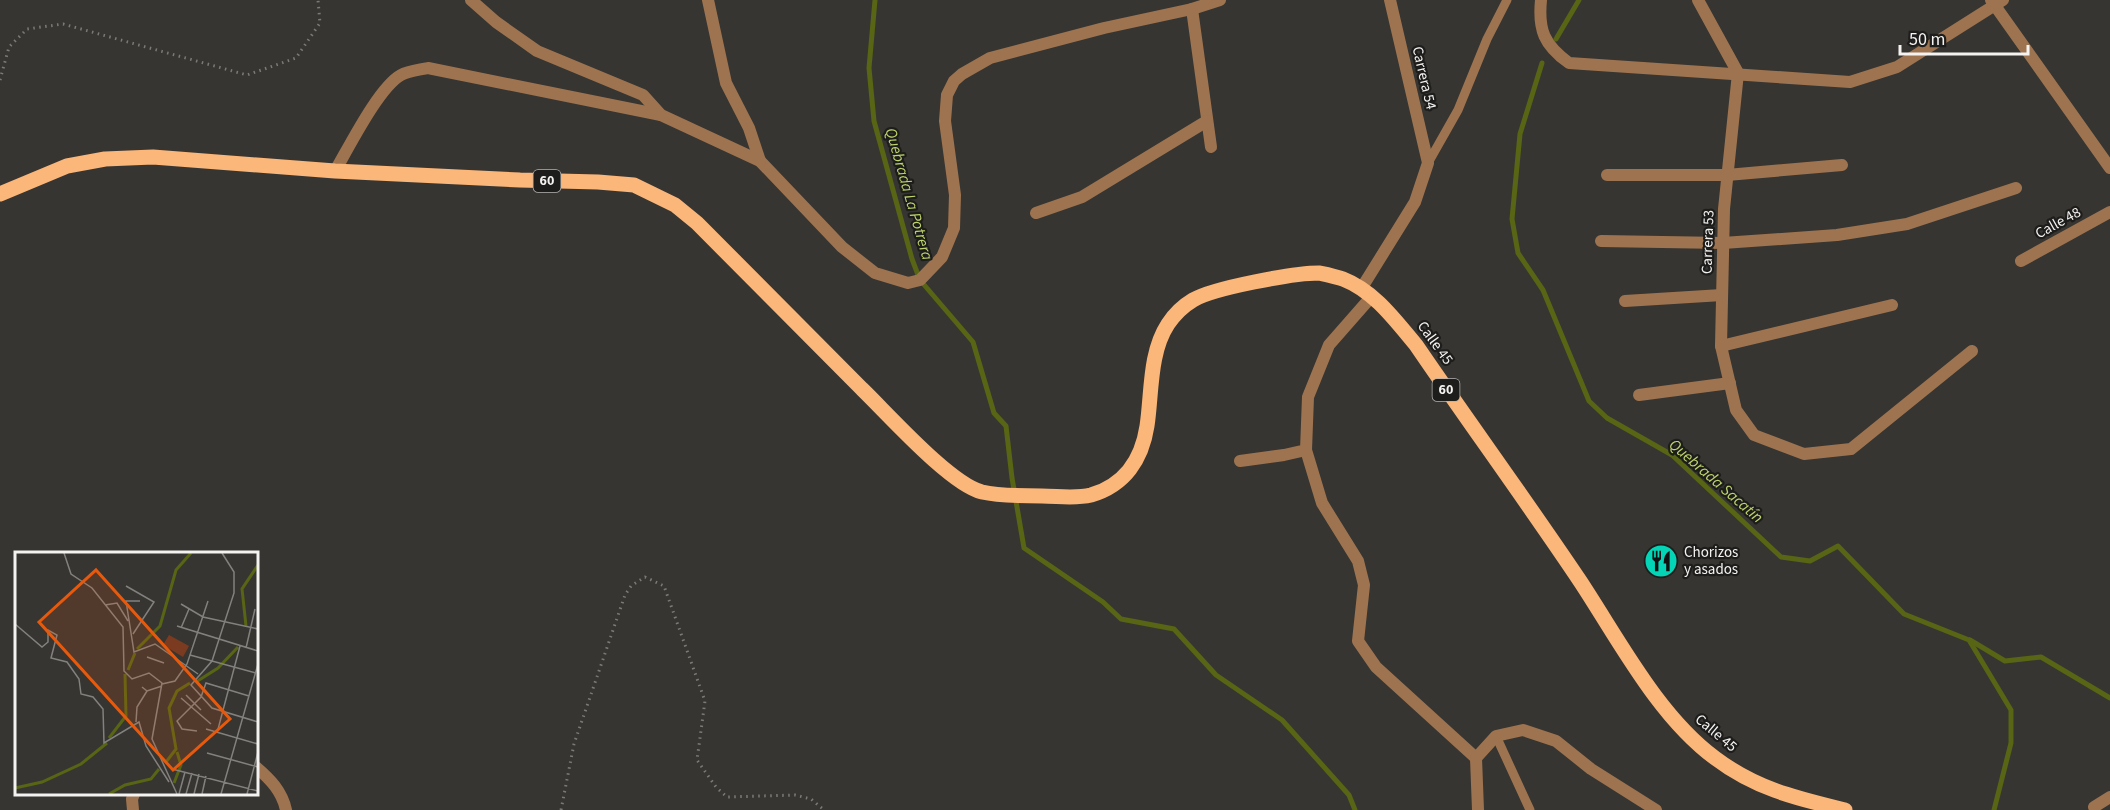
<svg xmlns="http://www.w3.org/2000/svg" width="2110" height="810" viewBox="0 0 2110 810" font-family="'Source Sans 3',sans-serif">
	<rect width="100%" height="100%" fill="#373531"/>
	<g fill="none" stroke-linecap="round" stroke-linejoin="round">
		<g stroke="#576514" stroke-width="5">
			<polyline points="875,0 869,68 874,121 912,259 920,280 973,342 994,413 1006,426 1012,478 1024,548 1103,602 1121,619 1174,629 1216,675 1282,720 1349,795 1355,810"/>
			<polyline points="1556,39 1579,0"/>
			<polyline points="1542,63 1520,134 1512,219 1518,253 1543,290 1589,401 1607,418 1672,455 1781,557 1810,561 1838,546 1904,614 1969,640 2011,710 2011,743 1994,810"/>
			<polyline points="1970,640 2005,661 2041,657 2110,698"/>
		</g>
		<g stroke="#7c7a77" stroke-width="3" stroke-dasharray="1.5 4.5" stroke-linecap="butt">
			<polyline points="0,80 9,47 27,29 63,24 247,75 296,58 320,23 318,0"/>
			<polyline points="561,810 574,744 625,595 631,586 645,577 664,586 705,701 697,760 716,787 727,797 795,795 811,799 824,810"/>
		</g>
		<g stroke="#9e7450" stroke-width="9">
			<polyline points="1428,163 1458,110 1487,39 1507,0"/>
			<polyline points="1496,736 1530,810"/>
		</g>
		<g stroke="#9e7450" stroke-width="12">
			<polyline points="471,0 496,22 537,51 643,95 661,115 760,161 842,247 875,273 908,283 920,280 942,257 954,228 955,195 945,121 947,95 954,81 962,74 990,58 1104,28 1192,9 1220,0"/>
			<polyline points="708,0 726,83 749,128 760,161"/>
			<path d="M1541,0c-3,30 3,45 28,63l281,19 47,-15 106,-67"/>
			<polyline points="1698,0 1738,73 1724,209 1721,346 1736,410 1754,435 1804,454 1851,449 1972,351"/>
			<polyline points="1991,0 2110,168"/>
			<polyline points="1192,9 1211,147"/>
			<path d="M335,171c14,-24 44,-84 66,-96 7,-4 18,-5 27,-7l233,47"/>
			<polyline points="1607,175 1727,175 1842,165"/>
			<polyline points="1036,213 1082,197 1207,121"/>
			<polyline points="1601,241 1723,243 1837,235 1907,224 2016,188"/>
			<polyline points="2021,261 2110,212"/>
			<polyline points="1625,301 1722,295"/>
			<polyline points="1721,346 1892,305"/>
			<polyline points="1639,395 1730,383"/>
			<polyline points="1306,450 1322,503 1358,561 1364,585 1358,641 1376,667 1476,758"/>
			<polyline points="1240,461 1284,455 1306,450 1308,397 1329,345 1372,296"/>
			<path d="M256,767c14,12 26,24 30,43"/>
			<polyline points="2094,807 2110,797"/>
			<polyline points="133,810 132,799 134,794"/>
			<polyline points="1478,810 1476,758 1496,736 1523,730 1556,741 1591,769 1656,810"/>
		</g>
		<polyline stroke="#9e7450" stroke-width="12" points="1361,289 1415,202 1428,163 1390,0"/>
		<path stroke="#fbb679" stroke-width="15" d="M0,194l67,-28 38,-7 48,-2 182,14 185,9 78,2 36,3 41,20 22,18c55,55 110,110 165,166 26,25 88,95 120,103 18,4 41,4 60,4 16,0 33,3 49,-1 34,-10 51,-36 56,-69 5,-33 2,-73 21,-102 6,-9 15,-18 25,-24 20,-12 101,-27 126,-27 7,1 17,4 24,6 31,12 52,41 73,66 54,79 111,157 164,236 39,59 78,135 135,177 41,31 81,40 130,52"/>
	</g>
	<defs>
		<g id="restaurant-disc" transform="scale(1.725)"><circle r="9.5" fill="#03d5b6" stroke="#1d1d1b"/><path d="M-5-6h1v4h1v-4h1v4h1v-4h1v5L-1.5 .5V6h-2V.5L-5-1ZM5-6V6H3V1.5H1.5Q1.5-4 5-6Z" fill="#111"/></g>
	</defs>
	<g fill-rule="evenodd">
		<use href="#restaurant-disc" x="1661" y="561"/>
	</g>
	<g text-anchor="middle" dominant-baseline="central" stroke-width="4.5" stroke-linejoin="round" paint-order="stroke">
		<g fill="#1d1d1b" stroke="#b4b3b1" stroke-width="1.5">
			<rect x="533.5" y="170" width="27" height="22" rx="4.5"/>
			<rect x="1432.5" y="379" width="27" height="22" rx="4.5"/>
		</g>
		<g font-size="14" font-weight="bold" fill="#f5f3f1">
			<text x="547" y="181">60</text>
			<text x="1446" y="390">60</text>
		</g>
		<g font-size="15" fill="#f5f3f1" stroke="#1d1d1b">
			<text transform="translate(1424 78) rotate(77)">Carrera 54</text>
			<text transform="translate(2058 223) rotate(-29)">Calle 48</text>
			<text transform="translate(1708 242) rotate(-88)">Carrera 53</text>
			<text transform="translate(1435 343) rotate(54)">Calle 45</text>
			<text transform="translate(1716 733) rotate(40)">Calle 45</text>
		</g>
		<g font-size="15" fill="#f5f3f1" stroke="#1d1d1b" text-anchor="start">
			<text x="1684" y="552">Chorizos<tspan x="1684" dy="17">y asados</tspan></text>
		</g>
		<g font-size="16" font-style="italic" fill="#bed46c" stroke="#1d1d1b">
			<text transform="translate(909 194) rotate(74)">Quebrada La Potrera</text>
			<text transform="translate(1716 481) rotate(41)">Quebrada Sacatín</text>
		</g>
	</g>
	<g transform="translate(15 552)">
		<rect width="243" height="243" fill="#373531"/>
		<path d="M154,83l20,11 -6,11 -20,-12z" fill="#7b3b20"/>
		<path fill="none" stroke="#576514" stroke-width="3" d="M231,74l-4,-37 16,-24M122,97l23,-23 16,-56 15,-17M113,118l7,-17M181,130l22,-14 20,-21M94,186l17,-22 -1,-42M151,210l10,-13 -7,-41 8,-17 13,-8M159,231l7,-18 -4,-13M0,236l27,-6 39,-18 26,-21M94,242l16,-9 26,-6 8,-10"/>
		<path fill="none" stroke="#83817e" stroke-width="1.5" d="M49,1l7,21 21,14 31,39 1,44 8,8 17,-6 13,10 -10,56 25,55M207,1l12,19v21l-22,68 -21,24 21,23 46,14M111,34l28,16 -21,32M125,49h-14l8,51 21,-8 43,30M166,52l22,13 55,12M90,53l12,-2 11,18M0,72l27,23 6,-5v-12l9,5 -6,23 16,4 12,17 2,15 12,3 10,12 1,34 35,-21 7,24 23,36M162,74l81,25M166,76l8,-19M231,96l9,-39M175,103l66,18M132,105l17,6M147,132l13,-3 12,-17 21,-63M127,135l5,4 15,-5M171,143l15,15M166,146l30,26M121,170l1,-15 10,-16M191,177l52,15M182,179l-15,-2 -5,-8 24,-24 5,-14 43,13M202,181l23,-87M192,201l51,14M157,217l86,22M164,242l6,-22M171,242l6,-21M179,242l5,-20M187,242l4,-18M206,242l37,-130M232,242l11,-42"/>
		<path fill="#e8590c" fill-opacity="0.15" stroke="#e8590c" stroke-width="3" d="M81,18l134,149 -57,51 -134,-148z"/>
		<rect width="243" height="243" fill="none" stroke="#f5f3f1" stroke-width="3"/>
	</g>
	<path d="M1900 45v9h128v-9" fill="none" stroke="#f5f3f1" stroke-width="3"/>
	<text x="1909" y="45" font-size="18" fill="#f5f3f1" stroke="#1d1d1b" stroke-width="4.5" paint-order="stroke">50 m</text>
</svg>
